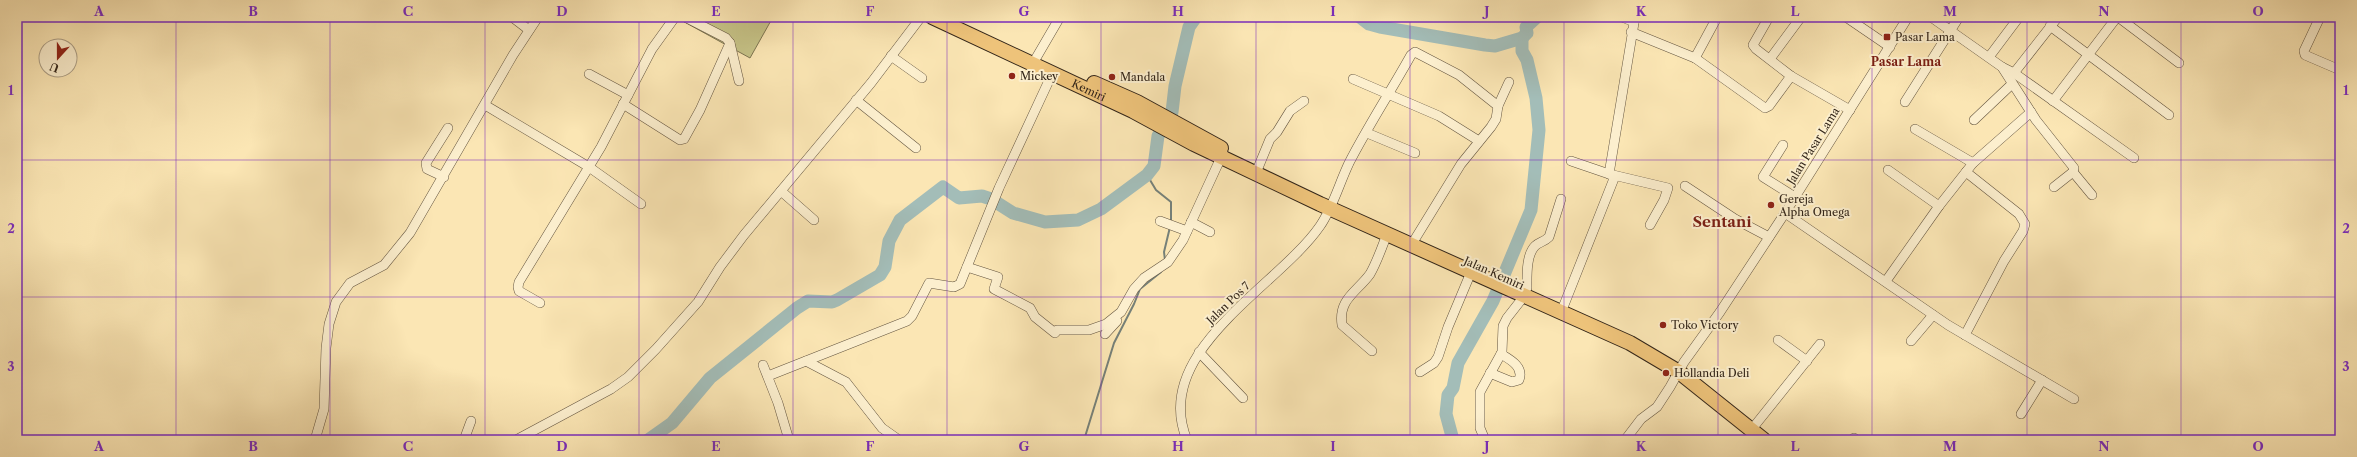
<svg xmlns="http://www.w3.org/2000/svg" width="2357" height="457" viewBox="0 0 2357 457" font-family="'Libre Caslon Text',serif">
	<rect width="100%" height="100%" fill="#fbe6b4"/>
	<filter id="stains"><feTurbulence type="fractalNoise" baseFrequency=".005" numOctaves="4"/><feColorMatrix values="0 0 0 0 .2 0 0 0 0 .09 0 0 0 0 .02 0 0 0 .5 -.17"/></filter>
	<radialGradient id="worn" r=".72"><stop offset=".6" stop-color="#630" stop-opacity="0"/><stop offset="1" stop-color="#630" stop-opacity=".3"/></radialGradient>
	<polygon fill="#c6c387" stroke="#7c7450" points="681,17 773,17 750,58 679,19"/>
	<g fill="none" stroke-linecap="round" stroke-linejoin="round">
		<g stroke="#768078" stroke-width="2">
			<polyline points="1147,175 1156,190 1171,202 1171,223"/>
			<polyline points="1165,260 1164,252 1170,227"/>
			<polyline points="1084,440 1114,343 1134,304 1140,289 1161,272"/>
		</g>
		<g stroke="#a3bdb8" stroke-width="13">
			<polyline points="1360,17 1369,24 1380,27 1485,45 1495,46 1522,38 1527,33 1526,27 1537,17"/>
			<polyline points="648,440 672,423 710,378 797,308 808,301 832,302 837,300 880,275 885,267 889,241 900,220 943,187 959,198 982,196 991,199 1013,213 1045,222 1078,220 1101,209 1147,175 1154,166 1158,136 1172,112 1175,86 1189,27 1196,17"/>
			<polyline points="1453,440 1446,414 1448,395 1453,388 1458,363 1493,301 1531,210 1539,130 1536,98 1527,60 1522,51 1522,38"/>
		</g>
		<g stroke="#645540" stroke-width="10">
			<g id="minor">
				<polyline points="512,17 529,30"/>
				<polyline points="685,17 726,38 730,43 739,81"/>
				<polyline points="1622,17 1634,22"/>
				<polyline points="1769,17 1753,45 1756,49 1791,76 1850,110"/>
				<polyline points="1846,17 1890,47"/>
				<polyline points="1931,17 2002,67 2036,120 2074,168 2073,172 2054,187"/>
				<polyline points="2118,17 2179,63"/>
				<polyline points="2320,17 2304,51 2305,55 2340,70"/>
				<polyline points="2050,26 2169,115"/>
				<polyline points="1631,32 1695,58 1765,108 1769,106 1791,76"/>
				<polyline points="891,56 922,78"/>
				<polyline points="1989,57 2019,17"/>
				<polyline points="1695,58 1715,21"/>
				<polyline points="1770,59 1801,17"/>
				<polyline points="1032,65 1060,17"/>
				<polyline points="2002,67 2014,73 2134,158"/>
				<polyline points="2014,73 2058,17"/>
				<polyline points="589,74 628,95"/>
				<polyline points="1353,79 1439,116 1479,141"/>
				<polyline points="856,100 916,148"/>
				<polyline points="2053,101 2117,17"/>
				<polyline points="1905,102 1959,17"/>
				<polyline points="623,104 680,140 684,139 700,110 730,43"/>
				<polyline points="485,105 589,167 641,204"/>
				<polyline points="1498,106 1509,82"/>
				<polyline points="1974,120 2012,84"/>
				<polyline points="1915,129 1973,163"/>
				<polyline points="1367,133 1415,153"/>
				<polyline points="1783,145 1763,177 1795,197"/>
				<polyline points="1571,161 1609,174 1668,188 1664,200 1650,225"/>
				<polyline points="1258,168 1270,139 1277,132 1290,111 1304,101"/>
				<polyline points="1888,170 1939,206"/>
				<polyline points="2073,172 2092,195"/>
				<polyline points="1609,174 1635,17"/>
				<polyline points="444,177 427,169 426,163 448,128"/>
				<polyline points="1685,186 1735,219 1769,237"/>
				<polyline points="781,191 814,220"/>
				<polyline points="1785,213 1948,325 2074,399"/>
				<polyline points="1160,221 1187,231"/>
				<polyline points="1191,222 1210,232"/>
				<polyline points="967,267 998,277 994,289 1030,308 1035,317 1055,333 1057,330 1089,330 1106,324 1121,312 1134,289 1144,278 1168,262 1183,240 1223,153"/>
				<polyline points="1886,281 1939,206 1973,163 2031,112"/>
				<path d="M1527,288c0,-12 -1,-33 8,-42 4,-4 9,-4 14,-9l12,-38"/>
				<polyline points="540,303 519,291 518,287 519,282 601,147 652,49 675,17"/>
				<polyline points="1564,305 1615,176"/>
				<polyline points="1105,334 1117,321"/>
				<polyline points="1965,335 2004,261 2023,231 2025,224 2019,214 1966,172"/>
				<polyline points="1778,340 1807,361"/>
				<polyline points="1911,341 1933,315"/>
				<path d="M1372,351l-30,-26c-4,-26 15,-33 28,-51 7,-12 12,-27 17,-40"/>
				<polyline points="1199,352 1243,398"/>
				<polyline points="806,361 846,382 882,428 899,440"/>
				<polyline points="763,365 778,403 789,440"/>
				<polyline points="1420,372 1434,363 1438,357 1448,327 1474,265"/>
				<path d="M1490,373l22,9 7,-2c5,-13 -8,-20 -18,-26"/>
				<polyline points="768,376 907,321 912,316 929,283 954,287 960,284 999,188 1052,74"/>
				<polyline points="2021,414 2042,380"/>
				<polyline points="1756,424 1820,344"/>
				<polyline points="1854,438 1856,440"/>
				<polyline points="315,440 324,409 326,348 329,324 336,302 350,283 384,265 410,233 513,55 538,17"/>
				<polyline points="464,440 471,421"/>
				<polyline points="516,440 611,389 628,377 656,349 698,302 720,267 744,235 871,83 921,17"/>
				<path d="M1187,440c-37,-89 91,-153 133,-214 13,-19 19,-42 29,-63 19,-37 42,-72 62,-108l4,-3 44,23 39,31 -2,13 -5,8 -30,37 -46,75"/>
				<polyline points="1485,440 1480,428 1480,392 1502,352 1503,326 1507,318 1525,295"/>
				<polyline points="1625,440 1641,419 1657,407 1670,387 1684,362 1720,312 1785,213 1908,17"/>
			</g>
		</g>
		<g stroke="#322519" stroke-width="16">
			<g id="highway">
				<path id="s1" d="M932,17l201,94 61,33 126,60 310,139 49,29 85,68"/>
				<polyline points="1094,83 1137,102 1221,148"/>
			</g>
		</g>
		<use href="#minor" stroke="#fcefce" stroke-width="9"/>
		<use href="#highway" stroke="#eec37a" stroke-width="14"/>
	</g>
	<path fill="none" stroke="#7b2cbf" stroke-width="1" stroke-opacity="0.55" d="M176,17v423M330,17v423M485,17v423M639,17v423M793,17v423M947,17v423M1101,17v423M1256,17v423M1410,17v423M1564,17v423M1718,17v423M1872,17v423M2027,17v423M2181,17v423M17,160h2323M17,297h2323"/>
	<g fill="#8f2418" stroke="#fcefce" stroke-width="1.5">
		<rect x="1883" y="33" width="8" height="8" rx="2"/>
		<circle cx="1012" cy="76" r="4"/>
		<circle cx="1112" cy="77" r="4"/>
		<circle cx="1771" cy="205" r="4"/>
		<circle cx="1663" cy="325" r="4"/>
		<circle cx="1666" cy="373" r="4"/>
	</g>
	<g text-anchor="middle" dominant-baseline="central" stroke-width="4" stroke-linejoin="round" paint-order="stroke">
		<g font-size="11" fill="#322519" stroke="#fcefce" text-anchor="start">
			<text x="1895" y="37">Pasar Lama</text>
			<text x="1020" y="76">Mickey</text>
			<text x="1120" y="77">Mandala</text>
			<text x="1779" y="199">Gereja<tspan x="1779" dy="13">Alpha Omega</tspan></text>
			<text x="1671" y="325">Toko Victory</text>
			<text x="1674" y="373">Hollandia Deli</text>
		</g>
		<g font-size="11" fill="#322519" stroke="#fcefce">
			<text stroke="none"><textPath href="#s1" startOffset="173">Kemiri</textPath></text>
			<text transform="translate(1813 146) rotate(-58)">Jalan Pasar Lama</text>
			<text transform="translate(1494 273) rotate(24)">Jalan Kemiri</text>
			<text transform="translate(1228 303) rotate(-44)">Jalan Pos 7</text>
		</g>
		<g font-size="12" font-weight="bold" fill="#7a1f14" stroke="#fcefce">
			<text x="1906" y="61">Pasar Lama</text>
		</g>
		<g font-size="15" font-weight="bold" fill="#7a1f14" stroke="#fcefce">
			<text x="1722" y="221">Sentani</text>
		</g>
	</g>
	<rect width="2357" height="457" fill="none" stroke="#fbe6b4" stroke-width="44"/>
	<g transform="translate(58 58) rotate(201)"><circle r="19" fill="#fcefce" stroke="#ab9e86"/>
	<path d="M0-3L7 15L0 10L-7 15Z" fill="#8f2418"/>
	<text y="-6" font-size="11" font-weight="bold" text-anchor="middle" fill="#322519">U</text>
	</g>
	<rect x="22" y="22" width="2313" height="413" fill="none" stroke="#7b2cbf" stroke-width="1.5"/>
	<g font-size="13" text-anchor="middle" font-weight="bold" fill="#7b2cbf">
		<text x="99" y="16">A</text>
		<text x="253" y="16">B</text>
		<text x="408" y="16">C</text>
		<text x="562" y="16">D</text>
		<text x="716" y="16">E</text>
		<text x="870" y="16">F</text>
		<text x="1024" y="16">G</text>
		<text x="1178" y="16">H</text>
		<text x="1333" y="16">I</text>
		<text x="1487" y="16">J</text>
		<text x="1641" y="16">K</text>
		<text x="1795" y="16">L</text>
		<text x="1950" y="16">M</text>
		<text x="2104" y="16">N</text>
		<text x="2258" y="16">O</text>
		<text x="11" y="95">1</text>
		<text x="2346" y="95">1</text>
		<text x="11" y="233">2</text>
		<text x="2346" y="233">2</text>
		<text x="11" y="371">3</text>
		<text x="2346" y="371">3</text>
		<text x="99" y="451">A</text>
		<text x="253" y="451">B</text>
		<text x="408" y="451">C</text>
		<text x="562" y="451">D</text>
		<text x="716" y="451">E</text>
		<text x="870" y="451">F</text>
		<text x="1024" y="451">G</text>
		<text x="1178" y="451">H</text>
		<text x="1333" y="451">I</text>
		<text x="1487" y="451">J</text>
		<text x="1641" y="451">K</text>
		<text x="1795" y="451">L</text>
		<text x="1950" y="451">M</text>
		<text x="2104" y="451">N</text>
		<text x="2258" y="451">O</text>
	</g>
	<rect width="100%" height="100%" filter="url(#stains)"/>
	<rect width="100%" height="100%" fill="url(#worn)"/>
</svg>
